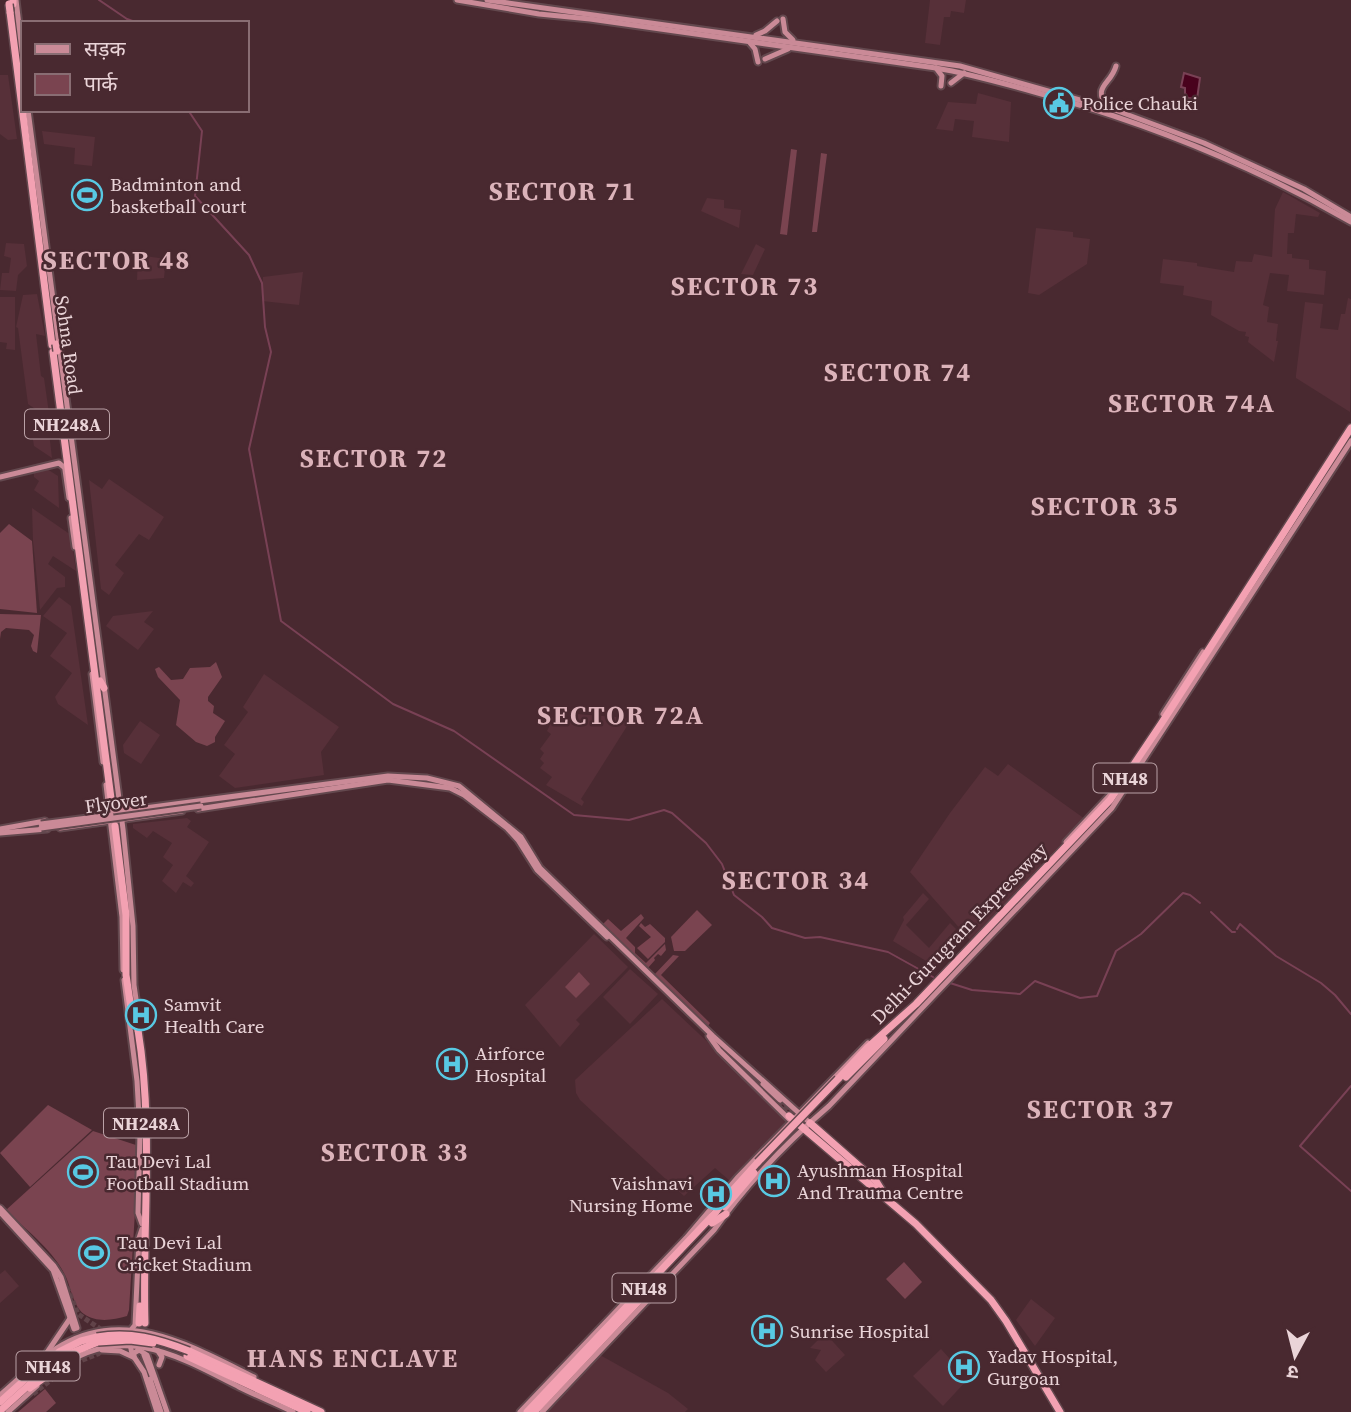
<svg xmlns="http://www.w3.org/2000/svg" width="1351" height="1412" viewBox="0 0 1351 1412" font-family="'Source Serif 4','Noto Sans Devanagari',serif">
	<rect width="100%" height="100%" fill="#492930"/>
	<g fill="#573039">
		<polygon points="930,0 966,0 964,13 951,11 950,17 944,17 940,45 925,43"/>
		<polygon points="0,75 8,75 17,139 8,140 0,134"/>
		<polygon points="978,93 1011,102 1009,142 972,137 974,121 955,119 953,131 936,129 948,102 976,104"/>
		<polygon points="42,131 95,137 92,166 74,164 75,148 44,144"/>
		<polygon points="1283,192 1320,213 1318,217 1296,214 1294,233 1288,233 1287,254 1292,254 1292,258 1309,260 1309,269 1326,271 1324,295 1287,291 1289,275 1270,273 1263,305 1269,307 1267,322 1278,324 1276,341 1278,341 1274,362 1248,342 1249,337 1245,336 1246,332 1239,331 1211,315 1212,301 1183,295 1184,286 1160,283 1163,259 1197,263 1197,266 1234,272 1236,261 1252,262 1254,254 1272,257 1275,209"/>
		<polygon points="707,198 724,200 724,208 741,210 739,228 701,211"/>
		<polygon points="1036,228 1073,232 1073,237 1090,239 1087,264 1039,295 1028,293"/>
		<polygon points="6,243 24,244 27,266 18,275 16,291 0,290 2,273 9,273 11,258 4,256"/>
		<polygon points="756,244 765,249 753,275 741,274"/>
		<polygon points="138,255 166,259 164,278 137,280"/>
		<polygon points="303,272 299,305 262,301 263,277"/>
		<polygon points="37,294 45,336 36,334 41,376 44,378 49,413 41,413 28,404 18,328 16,327 23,295"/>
		<polygon points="0,297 15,297 15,350 6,349 7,343 0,342"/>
		<polygon points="1348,298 1351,299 1350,412 1296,378 1296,375 1305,302 1323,304 1320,328 1338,330 1341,314 1345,314"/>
		<polygon points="48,424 52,458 34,446 31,427"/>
		<polygon points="47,469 58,476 59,508 34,490 39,481 34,477 34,472"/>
		<polygon points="109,479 164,517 149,540 139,534 115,565 124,573 109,595 101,589 89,480 102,489"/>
		<polygon points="32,508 71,535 76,571 53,556 48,564 65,577 65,587 57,588 40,610 33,541"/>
		<polygon points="59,597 71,606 88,725 58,704 55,697 72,673 50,656 67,633 43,616"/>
		<polygon points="153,611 144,622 154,629 138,650 106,626 113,616"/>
		<polygon points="264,674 339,727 321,752 324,775 235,788 219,776 235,754 224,745 248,712 243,707"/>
		<polygon points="633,710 636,712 629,723 581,799 584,802 582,806 546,785 552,777 540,768 544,763 540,759 544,753 540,749 551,734 547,731 549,727 551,717 569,719 570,717 576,717 577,714 629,718"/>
		<polygon points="140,721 160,735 141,764 124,753 123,745"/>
		<polygon points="1008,764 1085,819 1046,860 1044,858 1040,862 1042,865 970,940 910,872 950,813 985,767 998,776"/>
		<polygon points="187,818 191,821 187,827 209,842 186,876 194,883 191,887 183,882 176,893 162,881 173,865 163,857 172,843 153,831 147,838 133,828 133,824"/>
		<polygon points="923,893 929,899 906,925 929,948 950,923 956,929 937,952 943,958 936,967 893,941 904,920 903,917"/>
		<polygon points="594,934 628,967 576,1020 580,1024 560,1047 525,1005"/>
		<polygon points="630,969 658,994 630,1024 603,997"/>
		<polygon points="662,999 786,1116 787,1120 730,1181 715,1168 684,1196 580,1100 576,1093 575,1080"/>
		<polygon points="5,1270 19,1286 0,1303 0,1274"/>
		<polygon points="1031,1299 1055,1318 1035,1346 1016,1320"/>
		<polygon points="825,1333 845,1355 826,1372 815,1360 821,1350 810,1348"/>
		<polygon points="941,1349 968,1379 943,1406 913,1376"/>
		<polygon points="600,1355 668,1393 688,1409 685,1412 546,1412"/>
	</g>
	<g fill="#7a4450">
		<polygon points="791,149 797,150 787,235 780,234"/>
		<polygon points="821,153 827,154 817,232 812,232"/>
		<polygon points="9,524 32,541 37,613 0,609 0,533"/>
		<polygon points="0,614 41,615 37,653 33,651 31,646 34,635 29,630 6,628 1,632 0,639"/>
		<polygon points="216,662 222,677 208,697 208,701 214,706 213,713 225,721 215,737 215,742 207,746 196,742 176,725 180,700 158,677 155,669 159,667 171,680 183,679 190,668 210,667"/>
		<polygon points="697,910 712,925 685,951 674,951 671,937"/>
		<polygon points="641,914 644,918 626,938 635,947 635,953 646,963 665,944 666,950 661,956 658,954 654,958 655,960 647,969 602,925 608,919 621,931"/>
		<polygon points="641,923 645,927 650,924 665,938 665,942 648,959 637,948 651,937 639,926"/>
		<polygon points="673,955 679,956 661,975 710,1023 708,1026 654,975"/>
		<polygon points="579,972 590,984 576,998 565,987"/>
		<polygon points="48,1105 92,1130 30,1187 0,1153"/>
		<path d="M93,1131l46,15 -10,164 -2,6c-14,4 -30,7 -43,-2 -11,-8 -13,-27 -19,-39 -12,-25 -39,-45 -59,-65z"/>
		<polygon points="904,1262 922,1282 905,1299 886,1279"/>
		<polygon points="45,1389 56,1403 46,1412 18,1412"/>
	</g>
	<polygon fill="#49021d" stroke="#794155" stroke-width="2" points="1184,73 1200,78 1197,99 1188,98 1185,93 1185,88 1181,87"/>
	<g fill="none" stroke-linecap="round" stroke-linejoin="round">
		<g stroke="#794155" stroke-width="2">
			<polyline points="99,0 127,19 138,23"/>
			<polyline points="188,110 202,131 195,196 249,255 262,283 265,327 271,352 249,449 281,621 393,704 454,731 574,815 629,820 664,810 672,813 706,843 722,864 734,895 762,917 772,928 805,938 820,937 888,952 933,977"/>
			<polyline points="1211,912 1232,932 1235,932"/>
			<polyline points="1237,929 1240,924 1276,956 1321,983 1335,995 1351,1014"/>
			<polyline points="950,983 972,990 1020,994 1035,981 1080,998 1097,996 1116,951 1141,934 1183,893 1190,895 1200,903"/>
			<polyline points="1351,1086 1300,1146 1351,1191"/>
		</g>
		<g stroke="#614349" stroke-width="5" stroke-dasharray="5 2.5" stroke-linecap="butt">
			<polyline points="778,1102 793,1116"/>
			<polyline points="798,1117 827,1143"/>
			<polyline points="67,1287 78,1314 102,1330 105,1334"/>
			<polyline points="33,1394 70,1365 98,1354 104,1349"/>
		</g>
		<polyline stroke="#614349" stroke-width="7" stroke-dasharray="7 3.5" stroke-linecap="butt" points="116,806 119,826"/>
		<g stroke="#63484e" stroke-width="9">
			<g id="major">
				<polyline points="16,0 23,59"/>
				<path d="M457,0l82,14 51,5 346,49c41,7 80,19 120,30 104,30 201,70 295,124"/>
				<polyline points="487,0 960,66 1115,110 1204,143 1304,189 1351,217"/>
				<polyline points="783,19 785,32 793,40"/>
				<polyline points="756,35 765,31 777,21"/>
				<polyline points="750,43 755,49 758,62"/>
				<polyline points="765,59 788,49"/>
				<polyline points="936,68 942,76 941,86"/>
				<polyline points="951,83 964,73"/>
				<path d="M1108,108c-17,-22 3,-23 8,-42"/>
				<polyline points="28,110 123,829 133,926 134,985 139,1020"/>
				<polyline points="65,470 69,498"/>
				<polyline points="0,477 59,463 65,468"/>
				<polyline points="71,518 75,547"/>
				<polyline points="92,674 103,762"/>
				<polyline points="1163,714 1203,652"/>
				<polyline points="106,785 122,917 123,970"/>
				<polyline points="119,800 138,809"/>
				<polyline points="198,809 388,780 450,788 464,795 507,828 518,840 537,870 607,937"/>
				<polyline points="107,813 388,776 427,778 459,786 521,837 540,868 713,1036 810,1123"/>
				<polyline points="60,828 182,811"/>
				<polyline points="0,829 45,821"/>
				<polyline points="0,833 47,829"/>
				<polyline points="1066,842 1112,793"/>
				<polyline points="124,980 137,1081 140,1134 138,1213 142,1224"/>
				<polyline points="709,1036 719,1050 789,1119"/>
				<polyline points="763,1084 780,1100"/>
				<polyline points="0,1208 54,1266 61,1277 77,1328 74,1329 53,1270 0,1212"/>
				<polyline points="130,1331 135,1325 139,1238 142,1229"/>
				<polyline points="130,1344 132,1354 144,1372 157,1412"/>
				<polyline points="102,1350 120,1351 133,1357"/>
				<polyline points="158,1351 162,1357 159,1365"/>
				<polyline points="46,1354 71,1317"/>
				<polyline points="144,1355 153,1378"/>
				<polyline points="134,1357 134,1353 139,1350 147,1355 167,1412"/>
				<path d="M50,1375c65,-55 124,-22 189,12 18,9 36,16 54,25"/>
				<polyline points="150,1379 161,1412"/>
				<path d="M0,1395c20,-17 39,-37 62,-50 65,-38 133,3 192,32"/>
				<polyline points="8,1412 37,1386"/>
				<polyline points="520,1412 686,1238 737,1178 868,1043"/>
				<path d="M542,1412l172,-182c32,-45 73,-88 115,-124l283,-298 239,-367"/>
			</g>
		</g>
		<g stroke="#63484e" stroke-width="10">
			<g id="highway">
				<polyline points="13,0 13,4"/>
				<polyline points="10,12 52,345"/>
				<polyline points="53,352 112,806"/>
				<polyline points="100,681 104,688"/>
				<polyline points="115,826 126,915 126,975 132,1015"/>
				<path d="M138,1030c16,97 4,196 7,293"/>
				<polyline points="846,1077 884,1039"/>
				<polyline points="838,1079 868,1047 916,1004 1110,800 1161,724 1351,428"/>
				<polyline points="789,1116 916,1224 991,1300 1006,1321 1060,1412"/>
				<polyline points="810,1123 876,1181 881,1189"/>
				<polyline points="725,1207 754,1173"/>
				<polyline points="712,1223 726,1214"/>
				<polyline points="139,1323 140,1306"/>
				<polyline points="189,1351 321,1412"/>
				<polyline points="59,1352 81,1341 97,1337"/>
				<polyline points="187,1356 307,1412"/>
				<polyline points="30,1388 52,1372"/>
				<polyline points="0,1402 41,1365"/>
				<polyline points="0,1411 59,1358 98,1342"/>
				<polyline points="527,1412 716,1212 731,1192 758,1162"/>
				<polyline points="534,1412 649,1290"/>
			</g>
		</g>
		<use href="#major" stroke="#ca8a97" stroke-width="5"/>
		<use href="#highway" stroke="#f3a1b2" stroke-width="7"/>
		<g stroke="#63484e" stroke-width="9" stroke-linecap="butt">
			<g id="major-bridge">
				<polyline points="41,824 111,815"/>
				<polyline points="41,828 201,806"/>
			</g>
		</g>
		<g stroke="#63484e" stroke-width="10" stroke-linecap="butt">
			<g id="highway-bridge">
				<polyline points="9,4 10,12"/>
				<polyline points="56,344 57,351"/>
				<polyline points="135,1014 138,1030"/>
				<polyline points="758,1162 838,1079"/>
				<path d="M97,1337c33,-6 61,2 92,14"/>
				<polyline points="98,1342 130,1340 153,1343"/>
			</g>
		</g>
		<use href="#major-bridge" stroke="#ca8a97" stroke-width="5"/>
		<use href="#highway-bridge" stroke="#f3a1b2" stroke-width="7"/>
	</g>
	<defs>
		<g id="civic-ring" transform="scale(1.575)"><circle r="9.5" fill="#492930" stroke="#58c9e3" stroke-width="1.5"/><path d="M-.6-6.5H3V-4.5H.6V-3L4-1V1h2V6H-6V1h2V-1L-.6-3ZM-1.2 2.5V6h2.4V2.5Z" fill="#58c9e3"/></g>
		<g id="stadium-ring" transform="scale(1.575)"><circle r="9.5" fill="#492930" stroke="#58c9e3" stroke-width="1.5"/><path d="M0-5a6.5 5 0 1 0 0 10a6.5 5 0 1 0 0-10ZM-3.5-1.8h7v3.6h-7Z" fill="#58c9e3"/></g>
		<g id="hospital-ring" transform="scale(1.575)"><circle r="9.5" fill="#492930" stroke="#58c9e3" stroke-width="1.5"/><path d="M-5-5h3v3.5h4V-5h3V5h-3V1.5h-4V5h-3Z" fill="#58c9e3"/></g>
	</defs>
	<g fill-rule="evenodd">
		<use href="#civic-ring" x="1059" y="103"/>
		<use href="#stadium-ring" x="87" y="195"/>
		<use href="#hospital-ring" x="141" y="1015"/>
		<use href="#hospital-ring" x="452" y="1064"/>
		<use href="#stadium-ring" x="83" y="1172"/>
		<use href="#hospital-ring" x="774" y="1181"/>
		<use href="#hospital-ring" x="716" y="1194"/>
		<use href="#stadium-ring" x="94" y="1253"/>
		<use href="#hospital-ring" x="767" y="1331"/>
		<use href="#hospital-ring" x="964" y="1367"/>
	</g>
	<g text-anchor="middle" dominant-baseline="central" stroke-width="5" stroke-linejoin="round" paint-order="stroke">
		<g fill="#492930" stroke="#baa1a6" stroke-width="2">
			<rect x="25" y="409.5" width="84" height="29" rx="5"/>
			<rect x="1093.5" y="763.5" width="63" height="29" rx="5"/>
			<rect x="104" y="1108.5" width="84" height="29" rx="5"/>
			<rect x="612.5" y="1273.5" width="63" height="29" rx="5"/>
			<rect x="16.5" y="1351.5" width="63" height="29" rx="5"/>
		</g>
		<g font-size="18" font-weight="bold" fill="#ead4d8">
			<text x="67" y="424">NH248A</text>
			<text x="1125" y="778">NH48</text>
			<text x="146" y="1123">NH248A</text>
			<text x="644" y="1288">NH48</text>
			<text x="48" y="1366">NH48</text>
		</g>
		<g font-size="19" fill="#ead4d8" stroke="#492930" text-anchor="start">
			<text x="1082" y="103">Police Chauki</text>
			<text x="110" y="184">Badminton and<tspan x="110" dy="22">basketball court</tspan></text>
			<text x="164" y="1004">Samvit<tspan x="164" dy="22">Health Care</tspan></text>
			<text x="475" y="1053">Airforce<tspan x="475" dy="22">Hospital</tspan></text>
			<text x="106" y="1161">Tau Devi Lal<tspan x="106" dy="22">Football Stadium</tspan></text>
			<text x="797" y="1170">Ayushman Hospital<tspan x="797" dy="22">And Trauma Centre</tspan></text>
			<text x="693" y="1183" text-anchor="end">Vaishnavi<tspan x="693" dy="22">Nursing Home</tspan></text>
			<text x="117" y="1242">Tau Devi Lal<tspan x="117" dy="22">Cricket Stadium</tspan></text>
			<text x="790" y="1331">Sunrise Hospital</text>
			<text x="987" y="1356">Yadav Hospital,<tspan x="987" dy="22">Gurgoan</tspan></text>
		</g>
		<g font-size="19" fill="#ead4d8" stroke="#492930">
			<text transform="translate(69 345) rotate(82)">Sohna Road</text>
			<text transform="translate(116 802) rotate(-8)">Flyover</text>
			<text transform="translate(959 933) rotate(-46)">Delhi-Gurugram Expressway</text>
		</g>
		<g font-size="26" font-weight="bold" letter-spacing="2" fill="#dcb3ba" stroke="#492930">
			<text x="563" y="191">SECTOR 71</text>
			<text x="117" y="260">SECTOR 48</text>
			<text x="745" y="286">SECTOR 73</text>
			<text x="898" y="372">SECTOR 74</text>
			<text x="1192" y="403">SECTOR 74A</text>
			<text x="374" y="458">SECTOR 72</text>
			<text x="1105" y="506">SECTOR 35</text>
			<text x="621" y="715">SECTOR 72A</text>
			<text x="796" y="880">SECTOR 34</text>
			<text x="1101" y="1109">SECTOR 37</text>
			<text x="395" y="1152">SECTOR 33</text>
			<text x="353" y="1358">HANS ENCLAVE</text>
		</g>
	</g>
	<rect x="21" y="21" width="228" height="91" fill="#492930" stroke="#896d73" stroke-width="2"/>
	<rect x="35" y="44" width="35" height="10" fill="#ca8a97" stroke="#896d73" stroke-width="2"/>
	<text x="84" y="56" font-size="21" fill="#ead4d8">सड़क</text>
	<rect x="35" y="74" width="35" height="21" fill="#7a4450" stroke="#896d73" stroke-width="2"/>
	<text x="84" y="91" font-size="21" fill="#ead4d8">पार्क</text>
	<g transform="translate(1295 1356) rotate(187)" stroke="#492930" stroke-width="5" paint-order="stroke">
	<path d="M0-5L12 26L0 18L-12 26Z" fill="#ead4d8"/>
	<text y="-10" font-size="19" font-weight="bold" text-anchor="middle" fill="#ead4d8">उ</text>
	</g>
</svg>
